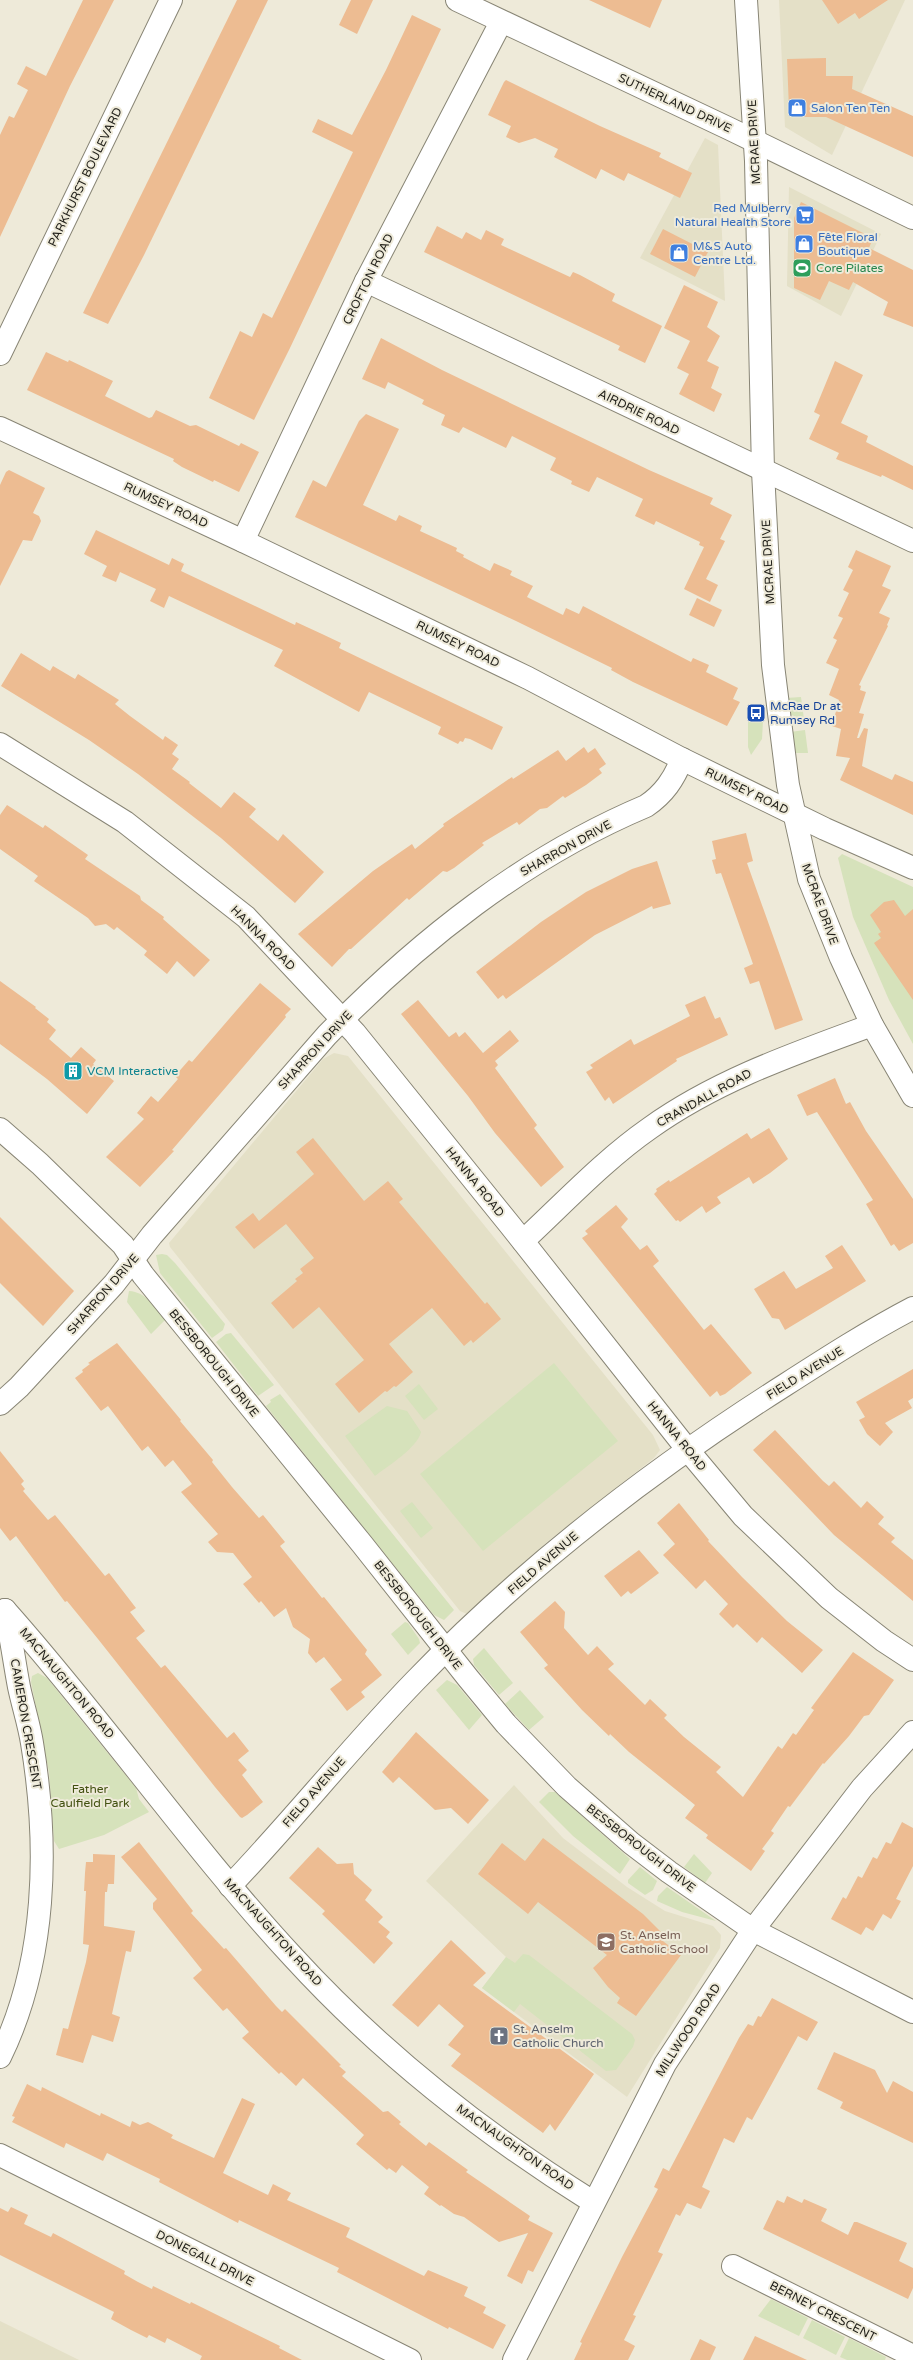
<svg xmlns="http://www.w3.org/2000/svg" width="913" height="2360" viewBox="0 0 913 2360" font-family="'Varela Round',sans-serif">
	<rect width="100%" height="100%" fill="#eeead9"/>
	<g fill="#e4e0c7">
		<polygon points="779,0 905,0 832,155 785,127"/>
		<polygon points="705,138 718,145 725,301 640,258"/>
		<polygon points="789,187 881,234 841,316 787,286"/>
		<polygon points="334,1053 348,1056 653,1435 660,1450 654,1458 547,1542 467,1614 460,1611 170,1247 169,1243 323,1059"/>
		<polygon points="514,1785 563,1838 627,1887 665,1911 713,1926 721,1935 720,1948 627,2097 482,1988 506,1957 426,1881"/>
		<polygon points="0,2321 79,2360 0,2360"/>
	</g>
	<g fill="#d6e2bb">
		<polygon points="801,697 804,719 788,714 786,698"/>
		<polygon points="763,721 762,739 751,755 748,747 748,722"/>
		<polygon points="805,730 808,753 793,753 790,732"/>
		<polygon points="842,854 913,887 913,1044 889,1000 853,917 838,858"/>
		<polygon points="162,1254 167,1255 175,1263 225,1324 223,1330 212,1338 160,1273 156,1255"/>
		<path d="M129,1291c17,1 26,16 37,28l-15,15 -24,-32z"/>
		<polygon points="231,1333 274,1385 258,1396 216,1342 226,1334"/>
		<polygon points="554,1363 618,1441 483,1551 420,1474"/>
		<polygon points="419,1384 438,1409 424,1420 405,1396"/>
		<polygon points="280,1394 454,1610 444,1620 434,1615 266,1406 271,1402 270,1400"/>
		<path d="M387,1406l20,5 14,21c-3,15 -33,34 -46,44l-30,-40z"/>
		<polygon points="412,1502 433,1528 421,1538 400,1511"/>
		<polygon points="405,1622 408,1623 419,1639 420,1643 408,1655 391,1634"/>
		<polygon points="484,1648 513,1683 499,1695 474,1665 473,1659"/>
		<polygon points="38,1673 47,1678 136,1788 139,1799 149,1812 104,1835 59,1849 54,1841 49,1772 31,1682 32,1676"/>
		<polygon points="447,1680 457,1685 482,1715 469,1730 436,1690"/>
		<polygon points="520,1690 544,1717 529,1730 505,1704"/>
		<polygon points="549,1792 555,1792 630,1859 620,1874 573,1836 539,1802"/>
		<polygon points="694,1854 712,1873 705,1883 684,1867"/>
		<polygon points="640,1867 657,1881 653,1890 645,1895 628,1883 628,1880"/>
		<polygon points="667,1887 716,1921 682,1912 657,1901 658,1896"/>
		<polygon points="523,1954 529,1955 632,2034 635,2040 633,2047 616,2070 606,2071 520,2004 514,2012 482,1988 506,1957 515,1963"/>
		<polygon points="771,2299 808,2318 799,2336 758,2316"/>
		<polygon points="812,2320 845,2337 836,2355 803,2338"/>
		<polygon points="849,2338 886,2357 885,2360 847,2360 840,2357"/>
	</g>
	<g fill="#edbc92">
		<polygon points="83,0 114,0 70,86 0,237 0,135 9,116 14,118 28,90 17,84 26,66 46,76"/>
		<polygon points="237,0 268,0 144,255 108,324 83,313"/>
		<polygon points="351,0 373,0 357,34 339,25"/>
		<polygon points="589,0 662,0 650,28"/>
		<polygon points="822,0 888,0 859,19 855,13 838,24"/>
		<polygon points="412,15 441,29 290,348 254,420 209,398 240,331 252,337 263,313 272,318 353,152 312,132 318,119 352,135 386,70"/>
		<polygon points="826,58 826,76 853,76 852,89 913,116 913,157 826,117 796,117 789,109 787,59"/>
		<polygon points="506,80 600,126 661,153 659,157 692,173 680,198 628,173 624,181 601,169 596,179 554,157 558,149 535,138 519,143 506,137 511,126 488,115 504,82"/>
		<polygon points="801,202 873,238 869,248 913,270 913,327 883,315 888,302 853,282 849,290 829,281 820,300 794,288 794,218"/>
		<polygon points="437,226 462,239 466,232 481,240 486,230 504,239 501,245 570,277 573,272 580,275 615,294 612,301 662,326 645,363 618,350 620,346 424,252"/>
		<polygon points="663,229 708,252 695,277 650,254"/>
		<polygon points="684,285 718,302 707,327 720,336 707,361 719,367 711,388 722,394 714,412 679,394 689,374 677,368 690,341 664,328"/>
		<polygon points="381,338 442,370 649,470 713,498 710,504 732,515 720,539 725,541 706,579 718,585 710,602 684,589 704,547 699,545 700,542 656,521 654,525 635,516 643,499 641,498 597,477 589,492 571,484 572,481 550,470 556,458 512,436 506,448 463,427 459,433 441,425 445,415 422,404 424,400 388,382 385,389 362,379"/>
		<polygon points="46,352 68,362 69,360 113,381 105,396 149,418 152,417 156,410 190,426 196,425 239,446 241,443 259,452 239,492 214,480 213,482 182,467 173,461 174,459 27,390"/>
		<polygon points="835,361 863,375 841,423 868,436 866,442 913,466 913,490 882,475 881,477 836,459 839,453 809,439 820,415 814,412"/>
		<polygon points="366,414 399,429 363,505 396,521 399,515 422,526 420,531 457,548 456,551 464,555 463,557 490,571 494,563 512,571 510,575 533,586 527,597 563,615 566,608 579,614 583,606 691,662 693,658 709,665 706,672 738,688 733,699 740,702 727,726 633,682 611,670 612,668 516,621 295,517 313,480 326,487 359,421"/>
		<polygon points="9,470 45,488 33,513 39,516 41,521 32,541 23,540 0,586 0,485 6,472"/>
		<polygon points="96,530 169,565 172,558 184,564 181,571 295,625 296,622 322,634 341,643 339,648 503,727 492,750 470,739 465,738 463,742 460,741 458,744 438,734 441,727 369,692 359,712 274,666 283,650 169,596 164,608 150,601 156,589 120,572 116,582 102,576 107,566 84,554"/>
		<polygon points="856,550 891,566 882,586 891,590 879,613 890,618 887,625 888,626 859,685 861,686 860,690 866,692 859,713 864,714 857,738 859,738 864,728 868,729 862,766 892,780 895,774 913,782 913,815 840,780 850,758 836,756 841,729 832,726 839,700 829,695 839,669 826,663 837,640 833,638 843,618 838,616 849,593 843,590 853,570 848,567"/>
		<polygon points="697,598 722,610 714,627 689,615"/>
		<polygon points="21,653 50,671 53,666 75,679 78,674 119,700 115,704 130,716 163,740 165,736 178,745 172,754 179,759 172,769 190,782 189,783 221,808 234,792 256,809 249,817 278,841 283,834 324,872 295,903 221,838 138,774 89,740 1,686"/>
		<polygon points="584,747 588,753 595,748 606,764 599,769 602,773 586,785 565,798 563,796 547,808 540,809 519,825 517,822 482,843 484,845 454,868 447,872 443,871 409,900 407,898 351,949 349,949 332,967 298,934 373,871 412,844 415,849 444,826 443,824 512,777 513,779 558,750 566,761"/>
		<polygon points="7,805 43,828 45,825 88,855 85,859 140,896 141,900 164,917 163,919 210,960 194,977 177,961 167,974 144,955 147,951 117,927 114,930 106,924 95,926 88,918 34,881 38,876 0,849 0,815"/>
		<polygon points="746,833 753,861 747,863 803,1020 775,1030 759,981 750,984 744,968 753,964 721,873 716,874 712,860 716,859 712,841"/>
		<polygon points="657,861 671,904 653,909 652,906 595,935 506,999 503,995 498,999 476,972 541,922 586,892 632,869"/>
		<polygon points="894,900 905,916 913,909 913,1000 874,943 881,938 878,934 881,932 870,915 884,902"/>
		<polygon points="0,981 36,1007 35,1008 49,1019 47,1022 56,1030 49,1039 71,1058 81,1047 96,1060 93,1064 114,1081 87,1114 47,1079 0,1044"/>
		<polygon points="260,983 291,1009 285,1015 286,1017 172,1150 174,1151 140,1187 106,1157 144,1119 137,1113 151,1096 158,1102 178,1079 175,1076 189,1060 192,1062"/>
		<polygon points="705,996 715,1019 720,1017 728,1035 676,1059 677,1061 613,1104 609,1097 605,1101 586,1072 593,1068 590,1065 631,1039 634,1045 690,1016 685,1005"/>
		<polygon points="418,1000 449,1037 456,1032 459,1037 465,1032 483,1053 510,1030 519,1041 495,1061 498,1065 495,1068 537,1125 534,1128 564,1167 541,1187 495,1133 468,1096 401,1014"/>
		<polygon points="835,1078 846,1104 850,1102 866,1131 913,1199 913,1243 899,1251 894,1244 891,1246 866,1204 873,1200 817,1112 807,1116 797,1095"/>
		<polygon points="769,1128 788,1159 770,1173 753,1184 749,1177 717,1197 721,1203 706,1213 702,1206 680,1222 678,1220 676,1221 654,1194 657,1191 656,1189 669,1180 670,1182 747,1133 751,1139"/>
		<polygon points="313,1138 364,1201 388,1181 403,1199 399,1202 485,1304 487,1302 501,1319 473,1343 471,1340 464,1346 432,1308 389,1344 413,1372 396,1387 394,1386 387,1392 385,1391 359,1413 335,1384 364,1360 319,1307 293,1329 271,1303 297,1281 295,1279 303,1273 300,1269 314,1258 286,1224 254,1249 235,1227 253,1213 259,1221 314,1174 296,1152"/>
		<polygon points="616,1205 628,1219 621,1227 640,1250 647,1245 659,1261 653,1266 704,1330 711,1324 752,1373 725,1394 720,1396 717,1391 710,1397 582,1238 588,1234 585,1231"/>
		<polygon points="0,1217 74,1291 43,1326 0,1283"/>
		<polygon points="842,1245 866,1281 785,1330 779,1319 772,1318 754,1289 784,1271 796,1289 833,1268 825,1256"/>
		<polygon points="117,1343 181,1420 180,1421 213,1460 212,1462 232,1487 259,1518 263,1515 285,1542 280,1546 322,1598 324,1597 367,1650 365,1654 382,1675 361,1692 365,1697 347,1711 330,1689 342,1680 324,1657 316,1663 308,1653 310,1639 293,1627 286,1608 274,1617 261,1601 259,1603 243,1584 252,1577 233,1553 217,1552 208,1542 218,1534 181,1492 192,1484 173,1460 165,1467 148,1446 142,1451 108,1406 101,1411 75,1378 83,1372 82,1370 90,1364 88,1363"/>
		<polygon points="913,1369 913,1398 908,1401 912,1408 885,1423 893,1432 880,1446 867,1434 859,1420 865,1417 856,1402"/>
		<polygon points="775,1430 823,1481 829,1486 834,1481 861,1508 867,1501 884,1517 878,1524 895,1538 891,1542 913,1560 913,1601 834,1535 753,1450"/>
		<polygon points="0,1451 24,1481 21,1484 25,1489 23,1491 48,1520 55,1515 105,1576 109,1573 136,1608 130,1612 145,1631 136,1638 161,1668 165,1665 227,1738 234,1732 249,1751 238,1760 247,1770 242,1775 263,1802 247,1815 242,1818 240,1817 215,1787 98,1639 67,1601 65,1602 16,1536 10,1541 0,1528"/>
		<polygon points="679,1503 709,1540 708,1541 742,1577 787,1621 823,1650 802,1673 762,1637 757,1643 737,1624 733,1628 719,1614 728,1604 705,1580 696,1589 663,1555 675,1544 657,1523"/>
		<polygon points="639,1550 659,1573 631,1594 628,1591 621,1597 604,1576"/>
		<polygon points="555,1601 565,1612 564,1628 588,1655 597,1646 614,1664 608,1669 645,1705 650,1699 667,1715 664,1718 684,1737 721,1767 716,1772 743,1797 778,1746 782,1749 793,1733 796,1735 814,1710 811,1708 853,1652 894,1680 869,1715 864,1716 849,1736 824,1764 823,1763 790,1807 788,1806 771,1831 774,1833 762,1849 765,1851 751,1871 706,1838 708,1835 685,1818 695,1805 629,1752 610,1734 609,1736 582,1710 544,1668 548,1665 520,1632"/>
		<polygon points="416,1732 489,1800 468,1824 451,1808 435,1810 399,1777 393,1783 382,1772"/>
		<polygon points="902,1822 913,1828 913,1866 896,1899 901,1901 891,1919 883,1914 873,1931 866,1927 861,1935 831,1919 843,1897 846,1899 858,1876 862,1878 873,1857 877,1859 886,1842 891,1844"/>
		<polygon points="543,1838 643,1914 664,1935 659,1938 681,1955 636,2016 617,2003 620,1998 608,1987 593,1968 607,1955 538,1902 528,1914 478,1874 502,1843 525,1861"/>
		<polygon points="139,1842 193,1911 191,1913 224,1949 226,1948 276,2006 282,2012 285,2009 341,2065 339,2066 346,2072 342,2076 383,2112 388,2111 401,2122 399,2124 426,2146 429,2142 468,2170 466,2172 530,2216 528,2220 553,2233 533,2272 528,2270 522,2284 507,2276 528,2233 499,2242 464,2217 454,2214 441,2205 440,2206 424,2194 429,2187 402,2165 396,2173 389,2168 387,2170 356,2144 364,2135 345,2117 303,2078 296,2086 281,2072 279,2074 242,2038 249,2032 227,2008 223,2011 193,1978 202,1970 153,1909 153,1903 157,1899 121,1857"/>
		<polygon points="318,1847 337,1864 353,1863 354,1874 372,1890 365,1900 383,1917 378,1922 390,1932 386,1937 393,1943 374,1964 322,1914 325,1911 289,1878"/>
		<polygon points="93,1854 115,1855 114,1884 108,1884 107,1892 105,1892 104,1926 135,1931 131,1952 126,1951 112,2014 120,2017 113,2042 92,2035 83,2063 56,2055 63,2028 68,2029 86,1962 89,1945 83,1944 86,1891 84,1891 85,1873 86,1862 93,1862"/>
		<polygon points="451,1940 486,1973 473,1985 594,2074 555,2131 550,2124 543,2133 451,2066 461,2054 448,2045 464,2026 439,2004 418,2027 392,2005"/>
		<polygon points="772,1998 818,2022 807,2041 798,2036 752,2120 747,2117 734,2143 724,2138 702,2187 710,2191 701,2209 687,2203 680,2216 676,2214 658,2252 663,2254 633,2315 636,2316 624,2340 635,2346 628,2360 574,2360 582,2343 580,2342 622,2257 658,2189 654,2187 663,2168 669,2171 739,2038 748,2024 753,2026 758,2016 761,2017"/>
		<polygon points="834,2052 875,2070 887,2093 893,2081 913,2092 913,2143 840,2108 843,2102 817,2089"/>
		<polygon points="27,2084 41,2091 42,2087 100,2116 101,2113 130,2127 132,2121 140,2125 148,2122 173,2135 171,2138 214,2158 242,2098 255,2104 223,2173 268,2195 273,2184 291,2193 287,2200 350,2228 346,2237 424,2276 428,2270 468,2287 464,2296 486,2307 483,2313 506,2325 493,2349 449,2327 448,2329 337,2272 339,2268 239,2220 238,2223 159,2182 160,2179 133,2166 107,2153 103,2161 66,2143 64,2148 12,2122 15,2117 12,2116"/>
		<polygon points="787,2196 802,2203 804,2199 827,2209 821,2221 848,2235 854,2222 857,2222 907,2243 899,2261 913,2268 913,2288 908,2299 763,2229 777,2200 784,2203"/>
		<polygon points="11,2207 28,2215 24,2224 51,2237 53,2233 125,2271 124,2274 138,2282 152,2289 153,2286 190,2304 191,2302 280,2346 279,2348 302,2360 200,2360 202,2356 167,2338 165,2343 149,2335 147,2338 131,2330 111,2319 114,2312 0,2255 0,2208 8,2212"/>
		<polygon points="755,2336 807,2360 743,2360"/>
		<polygon points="700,2339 716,2347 710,2360 690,2360"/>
	</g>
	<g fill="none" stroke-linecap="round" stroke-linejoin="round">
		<g stroke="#888575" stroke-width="24">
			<g id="minor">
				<polyline points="457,0 730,129 913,218"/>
				<polyline points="366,281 913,541"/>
				<polyline points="0,354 171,0"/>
				<polyline points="0,428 243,541 528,678 682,759 825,829 913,868"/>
				<polyline points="243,541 366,281 501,22"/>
				<polyline points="0,744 125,822 246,917 355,1033 510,1225 687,1449 743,1516 829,1598 884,1641 913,1660"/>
				<polyline points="0,1129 40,1164 123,1245 143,1275 362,1544 468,1678 506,1724 567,1787 631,1843 669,1872 753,1930 913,2012"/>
				<path d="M523,1241c41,-38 81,-81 127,-113 67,-48 146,-75 222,-103"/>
				<path d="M0,1404l19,-17 95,-103 38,-49 175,-200c92,-94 196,-177 319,-229 18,-12 28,-27 36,-47"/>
				<path d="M5,1610c100,112 186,237 288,347 87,95 191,177 300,245"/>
				<path d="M230,1886c63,-66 121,-139 185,-205 110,-114 236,-211 370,-296 42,-27 84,-54 128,-77"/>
				<path d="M0,2057c47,-96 49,-211 32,-314 -3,-19 -9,-37 -13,-56 -5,-26 -8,-52 -14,-77"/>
				<polyline points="0,2155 410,2360"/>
				<polyline points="733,2266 913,2356"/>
			</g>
		</g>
		<g stroke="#888575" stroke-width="24">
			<g id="tertiary">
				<polyline points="746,0 756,161 763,471 773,665 788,785 809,879 841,958 872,1025 913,1096"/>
				<polyline points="514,2360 665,2064 753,1930 862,1788 913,1732"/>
			</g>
		</g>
		<use href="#minor" stroke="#fff" stroke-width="22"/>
		<use href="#tertiary" stroke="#fff" stroke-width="22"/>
	</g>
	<defs>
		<g id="shop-square" transform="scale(1)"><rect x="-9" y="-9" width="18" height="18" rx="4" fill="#3f7fe0" stroke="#eeead9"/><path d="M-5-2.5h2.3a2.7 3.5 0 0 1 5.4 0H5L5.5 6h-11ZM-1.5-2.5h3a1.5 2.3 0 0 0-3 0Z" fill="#fff"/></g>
		<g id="supermarket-square" transform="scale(1)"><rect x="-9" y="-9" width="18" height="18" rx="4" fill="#3f7fe0" stroke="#eeead9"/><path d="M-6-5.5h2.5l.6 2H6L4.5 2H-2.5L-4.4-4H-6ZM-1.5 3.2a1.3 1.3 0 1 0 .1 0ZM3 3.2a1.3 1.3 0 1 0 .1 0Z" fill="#fff"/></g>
		<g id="stadium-square" transform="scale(1)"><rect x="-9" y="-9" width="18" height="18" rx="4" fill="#2e9e5b" stroke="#eeead9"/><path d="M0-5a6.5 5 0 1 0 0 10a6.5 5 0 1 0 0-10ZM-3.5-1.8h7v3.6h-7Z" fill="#fff"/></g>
		<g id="bus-square" transform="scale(1)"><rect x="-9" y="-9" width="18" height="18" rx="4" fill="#1a4fb4" stroke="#eeead9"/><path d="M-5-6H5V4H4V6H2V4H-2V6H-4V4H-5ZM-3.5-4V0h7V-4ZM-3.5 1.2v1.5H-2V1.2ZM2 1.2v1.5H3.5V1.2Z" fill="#fff"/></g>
		<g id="building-square" transform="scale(1)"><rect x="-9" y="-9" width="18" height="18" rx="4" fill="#0f9aa8" stroke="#eeead9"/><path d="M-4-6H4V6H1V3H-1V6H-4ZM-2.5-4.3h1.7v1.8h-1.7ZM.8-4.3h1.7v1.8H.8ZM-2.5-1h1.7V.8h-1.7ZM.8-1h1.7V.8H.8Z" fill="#fff"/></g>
		<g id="school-square" transform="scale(1)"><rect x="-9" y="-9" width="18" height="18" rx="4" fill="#8d6e63" stroke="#eeead9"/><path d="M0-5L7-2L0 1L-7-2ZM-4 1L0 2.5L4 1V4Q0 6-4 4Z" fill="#fff"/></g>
		<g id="church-square" transform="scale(1)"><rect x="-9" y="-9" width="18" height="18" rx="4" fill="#6b7280" stroke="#eeead9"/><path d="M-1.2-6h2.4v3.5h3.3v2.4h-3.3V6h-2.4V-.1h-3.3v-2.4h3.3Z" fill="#fff"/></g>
	</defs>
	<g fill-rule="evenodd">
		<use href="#shop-square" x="797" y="108"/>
		<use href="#supermarket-square" x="805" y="215"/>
		<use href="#shop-square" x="804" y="244"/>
		<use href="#shop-square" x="679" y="253"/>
		<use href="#stadium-square" x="802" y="268"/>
		<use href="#bus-square" x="756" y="713"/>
		<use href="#building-square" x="73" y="1071"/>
		<use href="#school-square" x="606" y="1942"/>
		<use href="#church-square" x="499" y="2036"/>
	</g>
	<g text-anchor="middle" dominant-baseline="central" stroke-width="4" stroke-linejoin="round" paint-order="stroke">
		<g font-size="12" fill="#201f19" stroke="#eeead9">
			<text transform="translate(675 103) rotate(25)">SUTHERLAND DRIVE</text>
			<text transform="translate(754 142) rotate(-93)">MCRAE DRIVE</text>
			<text transform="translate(85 177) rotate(-64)">PARKHURST BOULEVARD</text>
			<text transform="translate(368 279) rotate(-64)">CROFTON ROAD</text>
			<text transform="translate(639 412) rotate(26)">AIRDRIE ROAD</text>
			<text transform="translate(166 505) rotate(25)">RUMSEY ROAD</text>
			<text transform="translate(768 562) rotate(-93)">MCRAE DRIVE</text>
			<text transform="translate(458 644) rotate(26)">RUMSEY ROAD</text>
			<text transform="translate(747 791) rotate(26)">RUMSEY ROAD</text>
			<text transform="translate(566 848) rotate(-29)">SHARRON DRIVE</text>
			<text transform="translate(820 904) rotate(70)">MCRAE DRIVE</text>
			<text transform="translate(263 938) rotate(45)">HANNA ROAD</text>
			<text transform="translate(315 1050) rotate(-47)">SHARRON DRIVE</text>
			<text transform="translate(704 1098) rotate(-29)">CRANDALL ROAD</text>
			<text transform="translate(475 1182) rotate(51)">HANNA ROAD</text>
			<text transform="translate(103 1294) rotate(-49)">SHARRON DRIVE</text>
			<text transform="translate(214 1363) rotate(51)">BESSBOROUGH DRIVE</text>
			<text transform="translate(805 1373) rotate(-32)">FIELD AVENUE</text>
			<text transform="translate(677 1436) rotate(51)">HANNA ROAD</text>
			<text transform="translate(543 1563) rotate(-41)">FIELD AVENUE</text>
			<text transform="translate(418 1615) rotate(52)">BESSBOROUGH DRIVE</text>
			<text transform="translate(67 1683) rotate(50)">MACNAUGHTON ROAD</text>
			<text transform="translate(26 1724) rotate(80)">CAMERON CRESCENT</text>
			<text transform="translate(314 1792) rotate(-49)">FIELD AVENUE</text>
			<text transform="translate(641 1848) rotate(38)">BESSBOROUGH DRIVE</text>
			<text transform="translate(273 1932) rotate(48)">MACNAUGHTON ROAD</text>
			<text transform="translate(688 2030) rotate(-57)">MILLWOOD ROAD</text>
			<text transform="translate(515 2147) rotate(35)">MACNAUGHTON ROAD</text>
			<text transform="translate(205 2258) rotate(27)">DONEGALL DRIVE</text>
			<text transform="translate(823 2311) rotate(27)">BERNEY CRESCENT</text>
		</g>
		<g font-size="12" fill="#366cbe" stroke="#eeead9" text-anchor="start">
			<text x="811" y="108">Salon Ten Ten</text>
			<text x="791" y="208" text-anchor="end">Red Mulberry<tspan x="791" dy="14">Natural Health Store</tspan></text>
			<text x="818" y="237">Fête Floral<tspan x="818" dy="14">Boutique</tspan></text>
			<text x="693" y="246">M&amp;S Auto<tspan x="693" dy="14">Centre Ltd.</tspan></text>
		</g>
		<g font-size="12" fill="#27864d" stroke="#eeead9" text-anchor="start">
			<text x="816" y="268">Core Pilates</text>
		</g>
		<g font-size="12" fill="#164399" stroke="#eeead9" text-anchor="start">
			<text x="770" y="706">McRae Dr at<tspan x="770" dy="14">Rumsey Rd</tspan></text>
		</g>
		<g font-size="12" fill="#0d838f" stroke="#eeead9" text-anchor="start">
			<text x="87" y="1071">VCM Interactive</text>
		</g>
		<g font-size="12" fill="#435111" stroke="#eeead9">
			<text x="90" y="1789">Father<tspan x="90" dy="14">Caulfield Park</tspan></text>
		</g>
		<g font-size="12" fill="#785e54" stroke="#eeead9" text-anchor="start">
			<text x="620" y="1935">St. Anselm<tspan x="620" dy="14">Catholic School</tspan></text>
		</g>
		<g font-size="12" fill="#5b616d" stroke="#eeead9" text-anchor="start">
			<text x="513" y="2029">St. Anselm<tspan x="513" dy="14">Catholic Church</tspan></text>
		</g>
	</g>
</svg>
